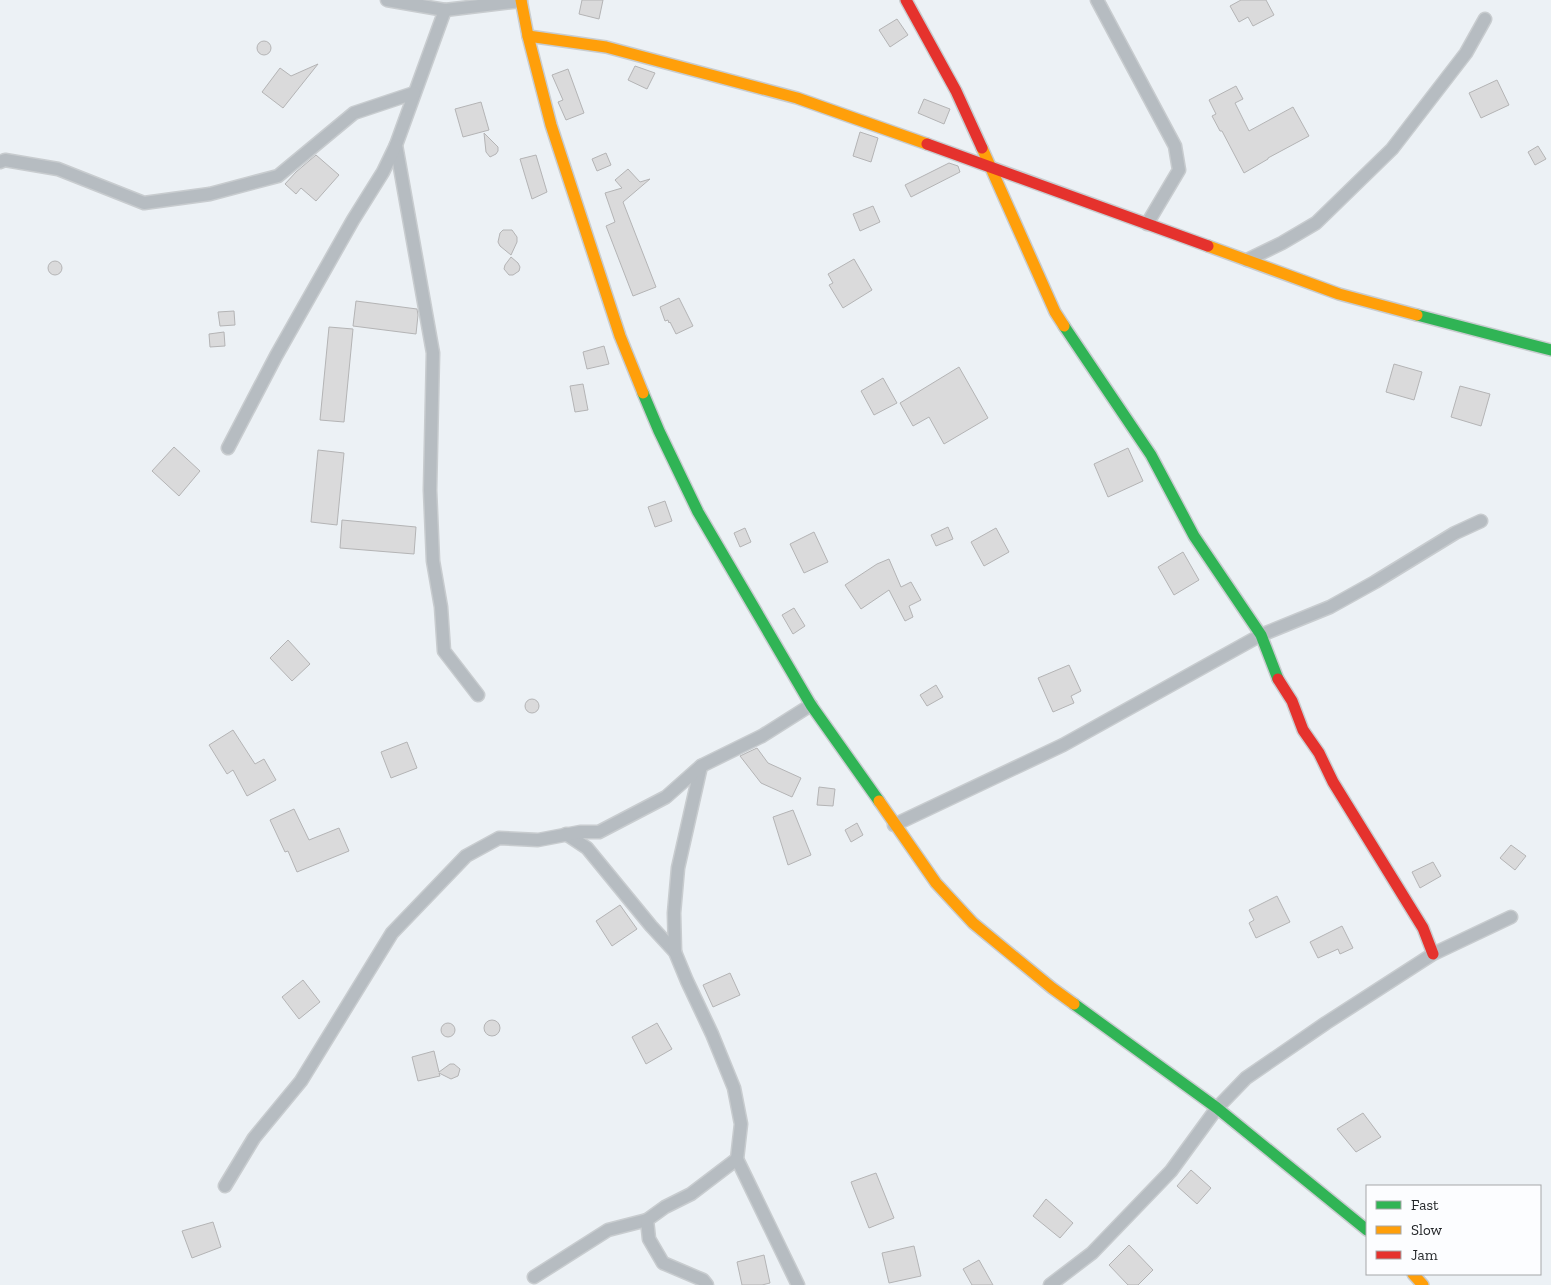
<svg xmlns="http://www.w3.org/2000/svg" width="1551" height="1285" viewBox="0 0 1551 1285" font-family="'Zilla Slab',serif">
	<rect width="100%" height="100%" fill="#ecf1f5"/>
	<g fill="#dadadb" stroke="#b4b4b5">
		<polygon points="582,0 603,0 599,19 579,14"/>
		<polygon points="1241,0 1266,0 1274,15 1253,26 1248,17 1239,22 1230,6"/>
		<polygon points="897,19 908,35 890,47 879,30"/>
		<circle cx="264" cy="48" r="7"/>
		<polygon points="318,64 283,108 262,92 280,68 291,76"/>
		<polygon points="635,66 655,73 647,89 628,80"/>
		<polygon points="568,69 584,113 566,120 558,102 563,100 552,75"/>
		<polygon points="1497,80 1509,105 1481,118 1469,93"/>
		<polygon points="1236,86 1243,99 1235,103 1249,131 1293,107 1309,136 1268,158 1268,159 1244,173 1222,131 1220,131 1212,116 1216,114 1209,100"/>
		<polygon points="924,99 950,109 944,124 918,113"/>
		<polygon points="481,102 489,130 463,137 455,109"/>
		<polygon points="860,132 878,138 871,162 853,156"/>
		<polygon points="484,133 498,147 498,151 496,154 490,157 486,152"/>
		<polygon points="1538,146 1546,159 1535,165 1528,152"/>
		<polygon points="606,153 611,165 597,171 592,159"/>
		<polygon points="316,155 339,175 316,201 301,188 296,194 285,184 296,172"/>
		<polygon points="536,155 547,192 532,199 520,159"/>
		<polygon points="949,163 958,166 960,172 911,197 905,185"/>
		<polygon points="628,169 640,182 650,179 623,202 656,287 633,296 606,226 615,222 605,193 622,188 615,180"/>
		<polygon points="873,206 880,222 860,231 853,214"/>
		<polygon points="503,230 512,230 517,237 517,242 511,255 500,246 498,242 500,233"/>
		<polygon points="511,257 518,263 520,267 519,271 513,275 509,275 504,269 505,265"/>
		<polygon points="854,259 872,290 843,308 829,285 833,283 828,274"/>
		<circle cx="55" cy="268" r="7"/>
		<polygon points="679,298 693,326 676,334 670,322 669,323 668,320 665,321 660,307"/>
		<polygon points="356,301 417,309 418,315 416,334 353,326"/>
		<polygon points="234,311 235,325 220,326 218,312"/>
		<polygon points="329,327 353,329 344,422 320,420"/>
		<polygon points="224,332 225,346 210,347 209,334"/>
		<polygon points="604,346 609,364 587,369 583,352"/>
		<polygon points="1394,364 1422,372 1414,400 1386,392"/>
		<polygon points="959,367 988,418 944,444 929,417 913,426 900,403"/>
		<polygon points="883,378 897,403 874,415 861,391"/>
		<polygon points="583,384 588,410 575,412 570,386"/>
		<polygon points="1460,386 1490,394 1481,426 1451,417"/>
		<polygon points="174,447 200,471 179,496 152,471"/>
		<polygon points="1128,448 1143,481 1108,497 1094,464"/>
		<polygon points="318,450 344,453 337,525 311,522"/>
		<polygon points="665,501 672,521 655,527 648,507"/>
		<polygon points="342,520 416,527 414,554 340,548"/>
		<polygon points="948,527 953,539 936,546 931,535"/>
		<polygon points="745,528 751,542 740,547 734,533"/>
		<polygon points="996,528 1009,552 984,566 971,542"/>
		<polygon points="814,532 828,562 804,573 790,544"/>
		<polygon points="1183,552 1199,580 1174,595 1158,567"/>
		<polygon points="889,559 901,587 911,582 921,600 909,606 913,617 905,621 889,590 861,609 845,585 877,564"/>
		<polygon points="794,608 805,626 793,634 782,615"/>
		<polygon points="288,640 310,664 292,681 270,658"/>
		<polygon points="1069,665 1081,691 1071,696 1074,703 1053,712 1038,678"/>
		<polygon points="936,685 943,697 927,706 920,695"/>
		<circle cx="532" cy="706" r="7"/>
		<polygon points="233,730 255,764 264,759 276,780 247,796 233,770 227,774 209,745"/>
		<polygon points="407,742 417,768 391,778 381,752"/>
		<polygon points="757,748 768,763 801,778 792,797 761,783 740,756"/>
		<polygon points="819,787 835,789 833,806 817,805"/>
		<polygon points="294,809 309,840 339,828 349,851 297,872 288,851 285,852 270,820"/>
		<polygon points="793,810 811,855 788,865 773,817"/>
		<polygon points="857,823 863,835 851,842 845,830"/>
		<polygon points="1511,845 1526,856 1515,870 1500,858"/>
		<polygon points="1433,862 1441,876 1420,888 1412,872"/>
		<polygon points="1277,896 1290,922 1256,938 1249,923 1254,920 1249,910"/>
		<polygon points="620,905 637,929 612,946 596,921"/>
		<polygon points="1342,926 1353,948 1340,954 1338,949 1318,958 1310,942"/>
		<polygon points="730,973 740,995 713,1007 703,985"/>
		<polygon points="303,980 320,1002 299,1019 282,997"/>
		<circle cx="492" cy="1028" r="8"/>
		<polygon points="657,1023 672,1049 646,1064 632,1037"/>
		<circle cx="448" cy="1030" r="7"/>
		<polygon points="434,1051 439,1072 450,1064 454,1064 460,1069 458,1076 451,1079 439,1073 440,1076 418,1081 412,1057"/>
		<polygon points="1363,1113 1381,1137 1356,1152 1337,1129"/>
		<polygon points="1191,1170 1211,1188 1197,1204 1177,1186"/>
		<polygon points="876,1173 894,1218 869,1228 851,1182"/>
		<polygon points="1046,1199 1073,1223 1060,1238 1033,1216"/>
		<polygon points="213,1222 221,1247 192,1258 182,1231"/>
		<polygon points="1129,1245 1153,1270 1138,1285 1128,1285 1109,1265"/>
		<polygon points="914,1246 921,1276 889,1283 882,1253"/>
		<polygon points="764,1255 770,1283 762,1285 742,1285 737,1262"/>
		<polygon points="979,1260 993,1285 972,1285 963,1269"/>
	</g>
	<g fill="none" stroke-linecap="round" stroke-linejoin="round">
		<g stroke="#c8cccf" stroke-width="15">
			<g id="street">
				<polyline points="387,0 445,10 521,1"/>
				<polyline points="1097,0 1175,146 1179,170 1147,224"/>
				<polyline points="445,10 396,145 433,353 430,490 433,561 441,607 444,651 478,695"/>
				<polyline points="0,162 5,160 58,169 144,203 210,194 278,176 354,113 414,93"/>
				<polyline points="1247,260 1282,243 1316,223 1392,149 1466,53 1485,19"/>
				<polyline points="228,448 276,356 353,220 383,172 396,145"/>
				<polyline points="894,825 1063,745 1261,635 1330,607 1375,582 1455,533 1481,521"/>
				<polyline points="566,834 587,848 651,926 675,952 687,981 712,1034 734,1088 741,1124 737,1159 798,1285"/>
				<polyline points="675,952 674,913 678,868 701,766"/>
				<polyline points="225,1186 254,1138 301,1081 392,933 466,856 499,838 538,840 580,832 599,832 666,797 701,766 762,736 811,705"/>
				<polyline points="534,1277 608,1230 647,1220"/>
				<polyline points="707,1285 703,1280 663,1263 649,1239 647,1220 665,1207 691,1194 737,1159"/>
				<polyline points="1050,1285 1092,1253 1171,1171 1217,1108 1246,1078 1326,1023 1433,954 1511,917"/>
			</g>
		</g>
		<g stroke="#c8cccf" stroke-width="14">
			<g id="fast">
				<polyline points="1417,315 1551,350"/>
				<polyline points="1064,326 1151,455 1194,536 1261,635 1278,679"/>
				<polyline points="643,393 659,431 698,512 811,705 879,801"/>
				<polyline points="1074,1004 1217,1108 1367,1230"/>
			</g>
		</g>
		<g stroke="#c8cccf" stroke-width="14">
			<g id="slow">
				<polyline points="521,0 528,36 551,125 620,336 643,393"/>
				<polyline points="528,36 606,47 797,98 927,144"/>
				<polyline points="982,148 1055,312 1064,326"/>
				<polyline points="1208,246 1339,294 1417,315"/>
				<polyline points="879,801 936,883 973,923 1052,988 1074,1004"/>
				<polyline points="1413,1274 1423,1285"/>
			</g>
		</g>
		<g stroke="#c8cccf" stroke-width="14">
			<g id="jam">
				<polyline points="906,0 956,91 982,148"/>
				<polyline points="927,144 1208,246"/>
				<polyline points="1278,679 1292,701 1303,730 1319,753 1333,782 1423,928 1433,954"/>
			</g>
		</g>
		<use href="#street" stroke="#b6bcc1" stroke-width="12"/>
		<use href="#fast" stroke="#30b455" stroke-width="11"/>
		<use href="#slow" stroke="#ff9f0a" stroke-width="11"/>
		<use href="#jam" stroke="#e5322d" stroke-width="11"/>
	</g>
	<rect x="1366" y="1185" width="175" height="90" fill="#fcfdff" stroke="#a5a7a9"/>
	<rect x="1376" y="1201" width="25" height="8" fill="#30b455" stroke="#a5a7a9"/>
	<text x="1411" y="1210" font-size="15" fill="#222528">Fast</text>
	<rect x="1376" y="1226" width="25" height="8" fill="#ff9f0a" stroke="#a5a7a9"/>
	<text x="1411" y="1235" font-size="15" fill="#222528">Slow</text>
	<rect x="1376" y="1251" width="25" height="8" fill="#e5322d" stroke="#a5a7a9"/>
	<text x="1411" y="1260" font-size="15" fill="#222528">Jam</text>
</svg>
